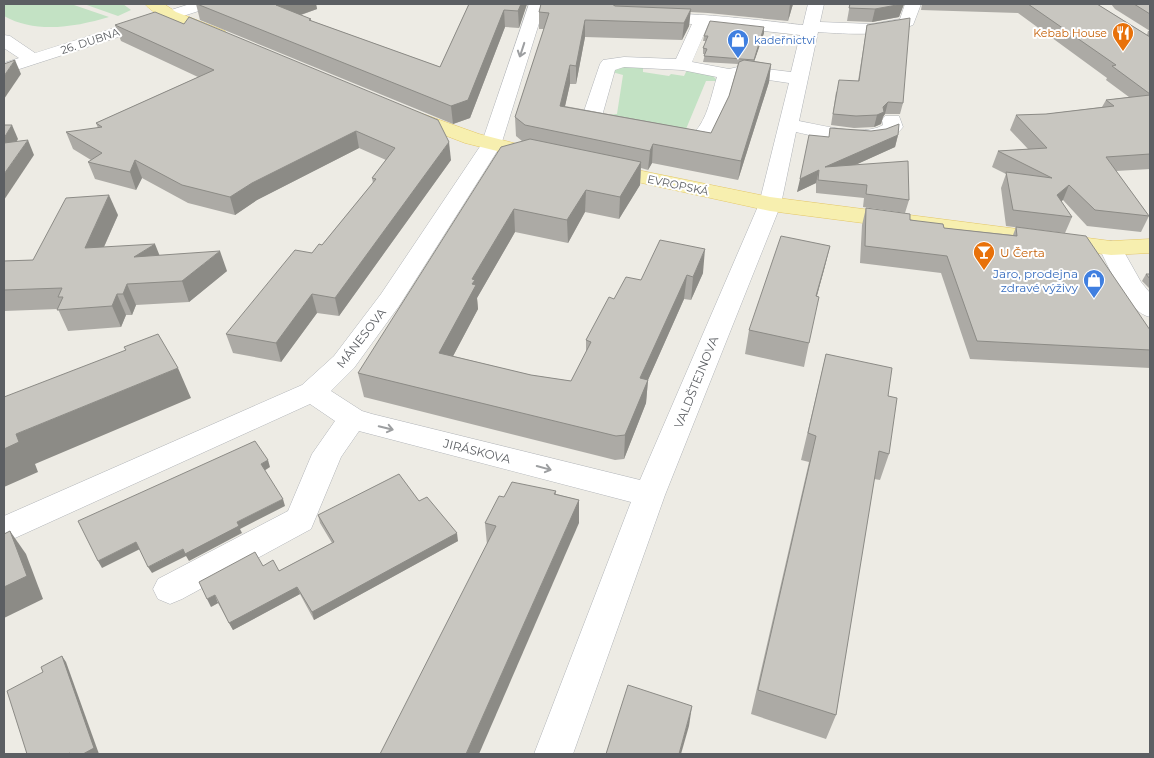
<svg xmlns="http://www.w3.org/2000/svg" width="1154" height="758" viewBox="0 0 1154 758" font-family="Montserrat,sans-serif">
	<rect width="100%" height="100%" fill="#edebe4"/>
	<g fill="#c3e2c4">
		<path d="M4,4h67l38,13c-34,10 -73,17 -105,-1z"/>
		<polygon points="84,4 123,4 131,10 118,16"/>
		<polygon points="632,66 643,67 643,72 669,76 671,74 684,76 687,70 712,75 718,81 706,81 686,129 604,115 617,114 623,75 612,72 618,68"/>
	</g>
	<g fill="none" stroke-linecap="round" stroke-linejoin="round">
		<g stroke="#b1b4b8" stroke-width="1">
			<g id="minor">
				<polygon points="190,4 213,4 211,7 4,74 4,63 19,58 4,48 4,35 10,36 35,53"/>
				<path d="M529,4h16l-44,141 -102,161 -45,62 -23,23 31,20 10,3 268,66 119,-276 30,-121 -47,-7 -7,2 -11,40 -18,25c-25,7 -87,-8 -114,-15l-10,-11 18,-53 3,-4 21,-3 52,2 16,-35 -45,-3 -2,-3c8,-12 137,5 158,7l5,-21h16l-4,18 52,2 28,-5 5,-15h16l-8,21c-32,12 -62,9 -95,7l-19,89c22,4 64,16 84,4l-1,-5 3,-4h14l4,11c-19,27 -80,11 -107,5l-15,72 -116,291 -92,259h-39l97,-252 -272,-71 -18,26 -30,72 -129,70 -12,5 -12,-5 -5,-10 5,-10 130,-68 24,-57 23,-33 -25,-17 -306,139v-27l298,-131 32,-29 47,-62 100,-149zM708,25l92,10 -9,37 -49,-6 -13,3 -37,-7zM624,67l58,3 35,7c-6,19 -9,41 -23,56l-89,-14 -3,-3 13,-46z"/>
				<path d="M1111,241l8,2 22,39 9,11v24c-23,-5 -40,-48 -51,-69l4,-5z"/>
			</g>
		</g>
		<g stroke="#e3c667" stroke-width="1">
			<g id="major">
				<path d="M145,4h19l12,8 49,19 2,4 -2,4c-14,3 -71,-22 -80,-35z"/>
				<polygon points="409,109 479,134 544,151 547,155 544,159 537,161 465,143 402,119 399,115 402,111"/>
				<polygon points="603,163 770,197 1111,241 1150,239 1150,253 1111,255 770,211 596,173 592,169 596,165"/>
			</g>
		</g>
		<use href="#minor" fill="#fff" fill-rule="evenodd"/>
		<use href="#major" fill="#f7efaf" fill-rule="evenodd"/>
	</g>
	<g fill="#acaaa5">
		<polygon points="196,4 316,4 317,9 301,15 312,21 440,67 469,4 527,4 519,28 505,27 470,118 453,124 200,20"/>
		<polygon points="541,4 793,4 788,21 708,13 690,12 689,26 682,40 585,37 576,84 570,84 565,106 711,133 729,96 738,64 703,62 705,54 703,54 703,48 706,41 703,41 704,36 764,33 754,61 771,64 769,82 738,180 652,163 648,170 641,168 640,185 619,219 585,212 568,243 515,232 477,298 478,309 453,356 531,375 571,381 586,353 586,340 614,299 641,280 703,273 691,300 684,299 648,380 646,403 624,459 615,460 364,397 358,373 522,141 516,136 515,117 544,29 539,29 539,12"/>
		<polygon points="850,4 904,4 899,17 872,22 847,21"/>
		<polygon points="922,4 1097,4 1147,35 1148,31 1150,31 1150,169 1116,171 1149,216 1141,232 1087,226 1063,200 1061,201 1072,217 1065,233 1006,226 1001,188 1006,174 992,167 998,151 1028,149 1010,130 1016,115 1046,114 1102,107 1106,100 1129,97 1106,80 1107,78 1018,13 921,10"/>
		<polygon points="1111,4 1150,4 1150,31 1115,9"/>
		<polygon points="115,25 451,160 339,316 317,313 281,362 233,353 226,334 322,245 373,183 372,178 386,160 359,148 257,200 235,215 188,203 142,178 136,190 95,179 88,162 91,160 73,149 66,132 98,128 96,123 198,77 121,41"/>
		<polygon points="867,25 903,103 900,114 885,114 883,117 881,124 874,127 854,128 831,125 836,92 858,81"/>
		<polygon points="898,135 895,147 855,165 909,200 905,213 863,207 864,198 816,193 816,183 797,192 829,137"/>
		<polygon points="866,208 944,228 1013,235 1016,227 1150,330 1150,368 970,359 941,273 860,263 862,225"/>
		<polygon points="118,215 104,247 159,255 227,271 189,302 136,305 132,315 126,315 121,327 68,331 58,309 4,311 4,261 33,260"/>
		<polygon points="830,246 817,296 809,343 804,367 745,354 749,330"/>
		<polygon points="1146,274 1150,274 1150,289 1142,281"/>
		<polygon points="826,354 888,396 889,454 880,480 874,479 836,715 826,739 751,714 809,462 801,460"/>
		<polygon points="556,491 556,494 579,500 579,523 487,545 485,523 504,497"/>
		<polygon points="419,501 458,541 314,620 300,594 233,630 218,603 211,607 263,566 279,571 332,543 320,523 318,515"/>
	</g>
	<g fill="#8c8b86">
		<polygon points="280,4 316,4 317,9 280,22 276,5"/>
		<polygon points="521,4 527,4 519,28 518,11"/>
		<polygon points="790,4 793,4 788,21"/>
		<polygon points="902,4 904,4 899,17 872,22 875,9"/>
		<polygon points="691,9 689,26 682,40 684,23"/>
		<polygon points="504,10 505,27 470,118 453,124 451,106"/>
		<polygon points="585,20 585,37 576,84 576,66"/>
		<polygon points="764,27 764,33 753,65 754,60"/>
		<polygon points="15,60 21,74 4,99 4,76"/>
		<polygon points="771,64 769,82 738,180 741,161"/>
		<polygon points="570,65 570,84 561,124 560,106"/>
		<polygon points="888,102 885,114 883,117 881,124 874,127 877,115"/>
		<polygon points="12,125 18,139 7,158 4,151 4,138"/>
		<polygon points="356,131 359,148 257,200 235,215 230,197 252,183"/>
		<polygon points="898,135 895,147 822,180 825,167"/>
		<polygon points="28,140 34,155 4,200 4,174"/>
		<polygon points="449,142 451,160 339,316 335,298"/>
		<polygon points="653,144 652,163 648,170 650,151"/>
		<polygon points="135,160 142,178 136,190 130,172"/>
		<polygon points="641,162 640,185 619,219 620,197"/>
		<polygon points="819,170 816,183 797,192 800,179"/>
		<polygon points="1069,185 1063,200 1050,210 1057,195"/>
		<polygon points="586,190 585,212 568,243 567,220"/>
		<polygon points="109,195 118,215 94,269 85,248"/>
		<polygon points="514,209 515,232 477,298 478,309 442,377 439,353 472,279"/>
		<polygon points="155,244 163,264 134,257"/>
		<polygon points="830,246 824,270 810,320 816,296"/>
		<polygon points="705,249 703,273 691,300 693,277"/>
		<polygon points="220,251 227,271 189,302 182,281"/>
		<polygon points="687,275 684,299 648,380 646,403 624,459 625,435 640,378"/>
		<polygon points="127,284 136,305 132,315 123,294"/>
		<polygon points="117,294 126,315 121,327 112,306"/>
		<polygon points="312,294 317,313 281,362 276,343"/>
		<polygon points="178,368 191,398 35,464 38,472 4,487 4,449 16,434"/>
		<polygon points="268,460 270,467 264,471 261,464"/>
		<polygon points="283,499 285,506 240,529 242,533 189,561 186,556 152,573 148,567"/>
		<polygon points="579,500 579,523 479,754 466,754"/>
		<polygon points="10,531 26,554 43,599 4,618 4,587"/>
		<polygon points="457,533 458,541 314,620 312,612"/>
		<polygon points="136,542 140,549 102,568 98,561"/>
		<polygon points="297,587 300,594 233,630 229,623"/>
		<polygon points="215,595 218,603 211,607 207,599"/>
		<polygon points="62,656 66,662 99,754 83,754"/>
		<polygon points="692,706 689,726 681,754 679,754"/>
	</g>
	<g fill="#c8c6c0" stroke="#8c8b86">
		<polygon points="197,4 280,4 276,5 311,19 309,20 440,67 469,4 521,4 518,11 504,10 468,100 451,106"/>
		<polygon points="541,4 612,4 615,6 691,9 684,23 585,20 576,66 570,65 560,106 711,133 729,96 739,62 744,60 771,64 741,161 653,144 650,151 525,125 515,117 549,13 539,12"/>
		<polygon points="850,4 902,4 875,9 849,8"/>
		<polygon points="1028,4 1097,4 1150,37 1150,94 1112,66 1116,65"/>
		<polygon points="1134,4 1150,4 1150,14"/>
		<polygon points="155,12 184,24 189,17 438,120 449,142 335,298 312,294 276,343 226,334 295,250 312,253 319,244 322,245 376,179 372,178 395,148 356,131 252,183 230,197 182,185 135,160 130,172 88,162 102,153 66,132 102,127 96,123 214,70 115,25"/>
		<polygon points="910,18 903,103 888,102 883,107 884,112 877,115 856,116 833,114 839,80 859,81 867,25"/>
		<polygon points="710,21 764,27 754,60 704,56 707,49 703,48 708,36 704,36"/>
		<polygon points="15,60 4,76 4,64"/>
		<polygon points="1150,95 1150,154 1106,157 1149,216 1095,210 1069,185 1057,195 1072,217 1013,210 1006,172 1052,178 998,151 1047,148 1016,115 1046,114 1114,106 1106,100"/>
		<polygon points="899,124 898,135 825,167 908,161 909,200 866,194 867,185 818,180 819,170 800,179 809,135 829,137 830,128 871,131 886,129"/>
		<polygon points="4,125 12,125 4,138"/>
		<polygon points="530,139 641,162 620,197 586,190 567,220 514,209 472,279 475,280 472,284 476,285 439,353 531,375 571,381 591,342 586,340 609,297 614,299 626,277 641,280 660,240 705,249 693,277 687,275 640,378 648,380 625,435 616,436 358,373 501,147"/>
		<polygon points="28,140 4,174 4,143"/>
		<polygon points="109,195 85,248 155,244 134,257 220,251 182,281 127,284 123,294 117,294 112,306 57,310 63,297 58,297 62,288 4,290 4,261 33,260 66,198"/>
		<polygon points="866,208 910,214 910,220 943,224 944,228 1017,236 1016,227 1086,236 1150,330 1150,350 977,341 947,256 865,246"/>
		<polygon points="781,236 830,246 816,296 819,297 809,343 749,330"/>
		<polygon points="1146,274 1150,274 1150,279"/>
		<polygon points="158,334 178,368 16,434 19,442 4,449 4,397 126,350 124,347"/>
		<polygon points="826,354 892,368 888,396 897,398 889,454 879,451 836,715 758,690 816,436 808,433"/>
		<polygon points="255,441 268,460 261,464 283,499 237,522 239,526 185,554 183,549 148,567 136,542 98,561 78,521"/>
		<polygon points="399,474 419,501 427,497 457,533 312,612 297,587 229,623 215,595 207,599 199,582 255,552 263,566 273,560 279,571 334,542 318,515"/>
		<polygon points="512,482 556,491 554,494 579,500 466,754 380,754 496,526 485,523 499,496 504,497"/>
		<polygon points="10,531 27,576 4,587 4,534"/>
		<polygon points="62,656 94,748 83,754 71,754 70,753 68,754 27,754 7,691 43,672 41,667"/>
		<polygon points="628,685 692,706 679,754 606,754"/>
	</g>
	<defs><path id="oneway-shaft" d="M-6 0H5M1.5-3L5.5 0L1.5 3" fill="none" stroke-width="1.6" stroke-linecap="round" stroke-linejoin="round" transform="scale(1.25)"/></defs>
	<g stroke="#9d9fa1">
		<use href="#oneway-shaft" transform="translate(522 50) rotate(108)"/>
		<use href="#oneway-shaft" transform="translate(386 428) rotate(14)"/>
		<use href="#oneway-shaft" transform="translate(544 468) rotate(15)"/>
	</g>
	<defs>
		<g id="restaurant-pin" transform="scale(1.125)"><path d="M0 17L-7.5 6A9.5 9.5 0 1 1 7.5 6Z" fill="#e8710a" stroke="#fff"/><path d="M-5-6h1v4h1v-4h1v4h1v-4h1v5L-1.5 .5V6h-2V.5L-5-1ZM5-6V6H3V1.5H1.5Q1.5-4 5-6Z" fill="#fff"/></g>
		<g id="shop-pin" transform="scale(1.125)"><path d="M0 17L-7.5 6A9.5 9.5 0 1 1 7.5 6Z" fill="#3f7fe0" stroke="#fff"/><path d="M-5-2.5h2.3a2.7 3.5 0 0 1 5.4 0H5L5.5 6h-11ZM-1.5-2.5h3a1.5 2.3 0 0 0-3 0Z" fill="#fff"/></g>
		<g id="bar-pin" transform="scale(1.125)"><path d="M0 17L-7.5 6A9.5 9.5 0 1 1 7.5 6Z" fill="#e8710a" stroke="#fff"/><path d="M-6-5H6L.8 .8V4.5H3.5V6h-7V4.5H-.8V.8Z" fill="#fff"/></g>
	</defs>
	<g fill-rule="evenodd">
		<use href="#restaurant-pin" x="1123" y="33"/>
		<use href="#shop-pin" x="738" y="40"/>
		<use href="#bar-pin" x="984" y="252"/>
		<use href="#shop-pin" x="1094" y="280"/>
	</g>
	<g text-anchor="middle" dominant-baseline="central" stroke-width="4" stroke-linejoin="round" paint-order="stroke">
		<g font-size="11" fill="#c56008" stroke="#fff" text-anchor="end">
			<text x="1107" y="33">Kebab House</text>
		</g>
		<g font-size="11" fill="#366cbe" stroke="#fff" text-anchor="start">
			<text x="754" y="40">kadeřnictví</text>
		</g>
		<g font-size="11" fill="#5c5f63" stroke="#fff">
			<text transform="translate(90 41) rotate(-18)">26. DUBNA</text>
			<text transform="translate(678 185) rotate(12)">EVROPSKÁ</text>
		</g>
		<g font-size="12" fill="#c56008" stroke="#fff" text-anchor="start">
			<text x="1000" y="252">U Čerta</text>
		</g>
		<g font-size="12" fill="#366cbe" stroke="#fff" text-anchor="end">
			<text x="1078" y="273">Jaro, prodejna<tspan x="1078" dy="14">zdravé výživy</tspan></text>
		</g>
		<g font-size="12" fill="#5c5f63" stroke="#fff">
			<text transform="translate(361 338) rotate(-52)">MÁNESOVA</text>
			<text transform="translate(696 382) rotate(-68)">VALDŠTEJNOVA</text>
			<text transform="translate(477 451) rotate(14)">JIRÁSKOVA</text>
		</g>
	</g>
	<rect width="1154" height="758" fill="none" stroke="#5c5f63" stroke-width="10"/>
</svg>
